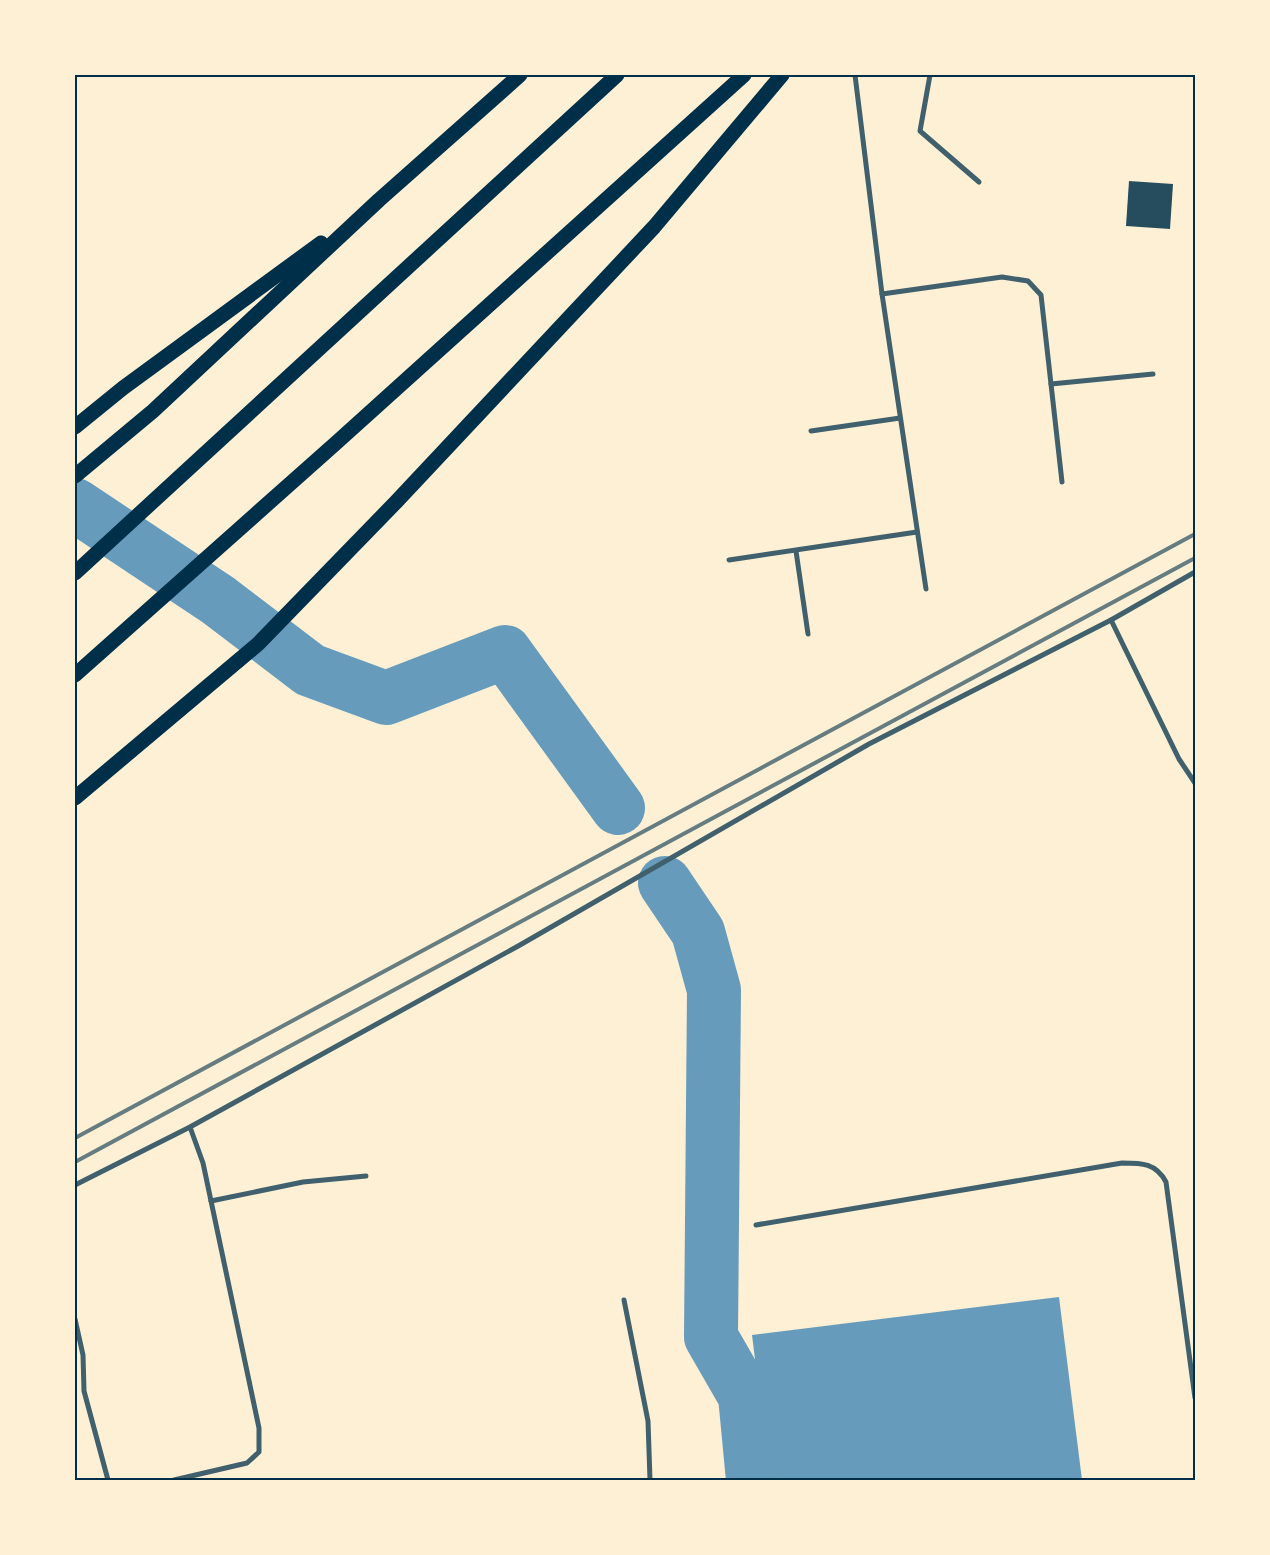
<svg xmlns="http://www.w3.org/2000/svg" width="1270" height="1555" viewBox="0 0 1270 1555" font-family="Roboto,sans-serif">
	<rect width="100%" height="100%" fill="#fdf0d5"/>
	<polygon fill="#669bbc" points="1059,1297 1082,1480 770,1480 752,1335"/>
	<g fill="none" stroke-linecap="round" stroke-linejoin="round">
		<g stroke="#669bbc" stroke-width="54">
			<polyline points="75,505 218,600 310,670 386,698 505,652 618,808"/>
			<polyline points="665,883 698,932 714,990 711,1337 745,1396 753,1480"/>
		</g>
	</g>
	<polygon fill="#264d5e" points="1129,181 1173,184 1170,229 1126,226"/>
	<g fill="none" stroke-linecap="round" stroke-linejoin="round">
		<g stroke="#3f606c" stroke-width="5">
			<polyline points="855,75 882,294 926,589"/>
			<polyline points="930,75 920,131 979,182"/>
			<polyline points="882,294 1002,277 1028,281 1041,295 1062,482"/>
			<polyline points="1051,384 1153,374"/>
			<polyline points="811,431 900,418"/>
			<polyline points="796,551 808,634"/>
			<polyline points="729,560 917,532"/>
			<polyline points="1111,620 1179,759 1195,783"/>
			<polyline points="75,1185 190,1127 520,945 869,744 1111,620 1195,572"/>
			<polyline points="211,1201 303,1182 366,1176"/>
			<path d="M756,1225l366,-62c20,0 34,0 44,19l29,216"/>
			<polyline points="624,1300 648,1421 650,1480"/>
			<polyline points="75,1319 83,1355 84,1391 108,1480"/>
			<polyline points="174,1480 247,1463 259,1452 259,1428 203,1163 190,1127"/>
		</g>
		<g stroke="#003049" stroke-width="15">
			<polyline points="75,427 123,388 321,243"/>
			<polyline points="75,476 153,411 379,200 520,75"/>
			<polyline points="75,573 617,75"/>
			<polyline points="75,675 336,443 744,75"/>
			<polyline points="75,798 258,644 396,502 654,227 782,75"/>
		</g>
		<g stroke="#657d81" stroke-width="4">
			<polyline points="75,1138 1195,534"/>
			<polyline points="75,1162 1195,558"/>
		</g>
	</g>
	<rect width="1270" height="1555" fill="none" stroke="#fdf0d5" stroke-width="152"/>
	<rect x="76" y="76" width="1118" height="1403" fill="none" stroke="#003049" stroke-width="2"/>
</svg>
